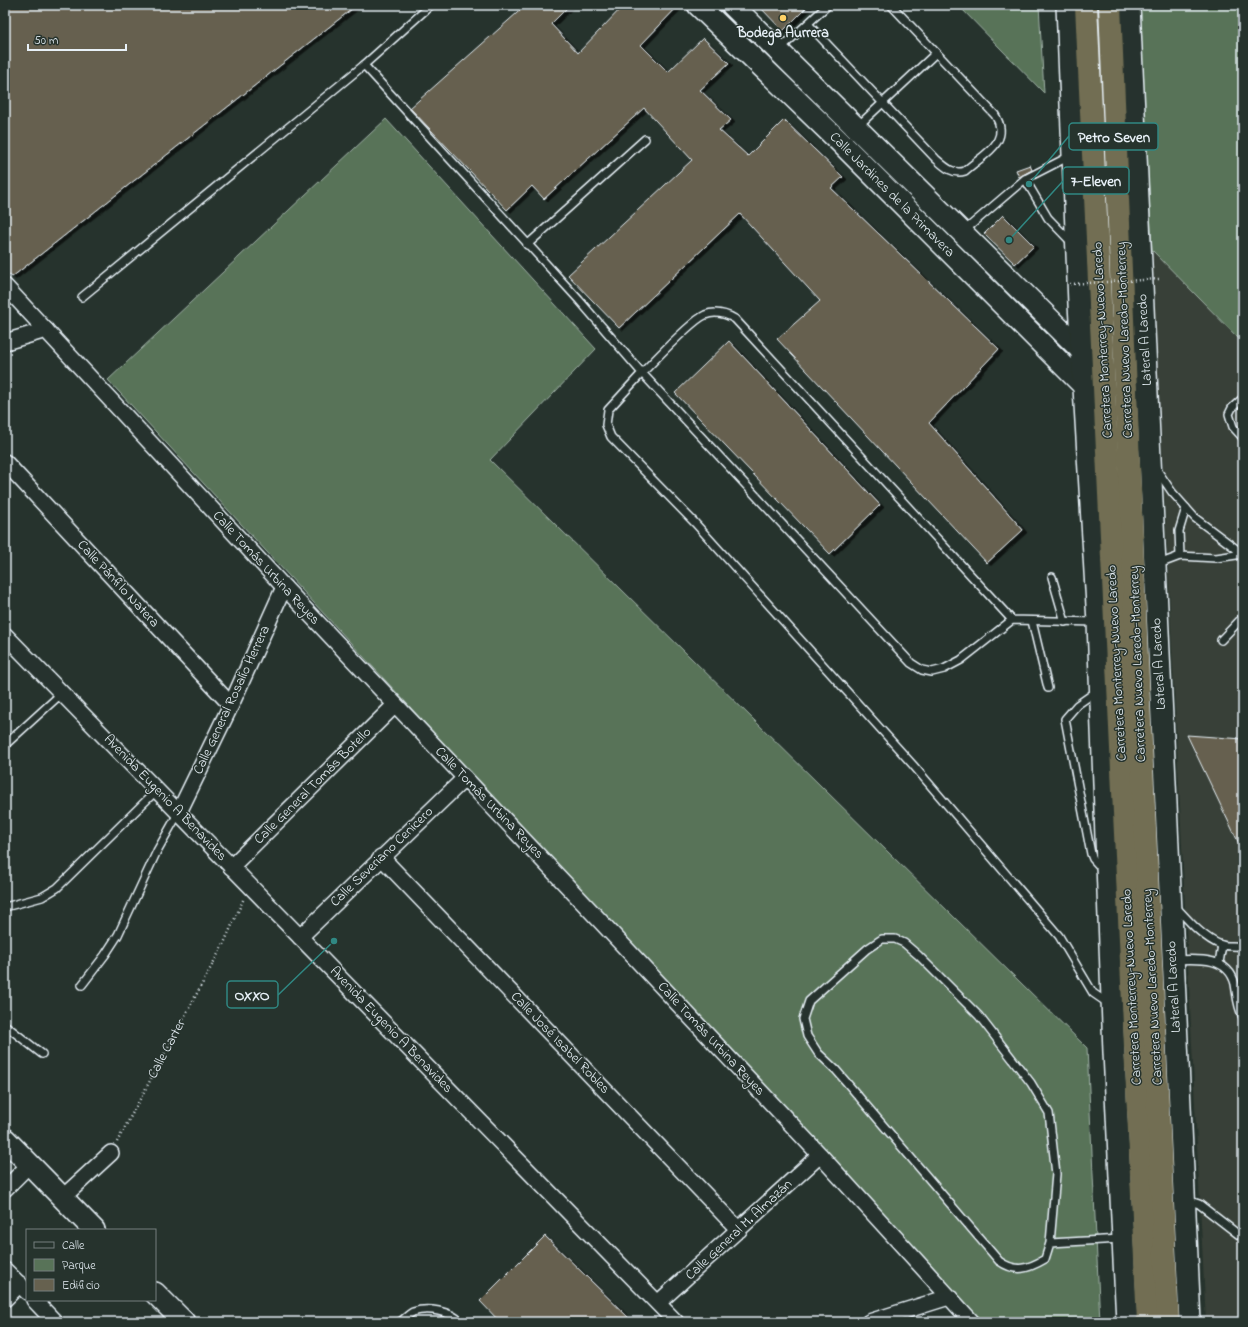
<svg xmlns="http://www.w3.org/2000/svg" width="1248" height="1327" viewBox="0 0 1248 1327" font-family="'Indie Flower',sans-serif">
	<defs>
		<filter id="shadow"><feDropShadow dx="4" dy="2.5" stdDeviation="0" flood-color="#0009"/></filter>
	</defs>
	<rect width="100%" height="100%" fill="#26332d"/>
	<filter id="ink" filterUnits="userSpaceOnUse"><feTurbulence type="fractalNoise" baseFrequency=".025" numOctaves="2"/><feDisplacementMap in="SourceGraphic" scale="8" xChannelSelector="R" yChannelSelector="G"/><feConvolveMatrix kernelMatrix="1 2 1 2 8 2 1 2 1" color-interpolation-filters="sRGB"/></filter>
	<g filter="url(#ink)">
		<polygon fill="#394137" points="1152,250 1243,343 1243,1322 1206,1322"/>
		<g fill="#587358" stroke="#a0b2a8">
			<polygon points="958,5 1039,5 1044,93"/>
			<polygon points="1139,5 1243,5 1243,343 1152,250"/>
			<polygon points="386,119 596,349 490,460 1087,1048 1100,1322 978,1322 108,380"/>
		</g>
		<g fill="#66614f" stroke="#e8f1f8" filter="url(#shadow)">
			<polygon points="5,5 357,5 12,277 5,271"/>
			<polygon points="526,5 570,5 551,24 578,53 624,5 679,5 641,45 668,72 703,38 729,63 700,90 731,120 719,130 748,156 784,120 843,177 831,188 999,349 929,423 1023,530 987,563 777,339 820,301 740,214 619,328 568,275 692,160 644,108 544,199 532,186 507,210 410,108"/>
			<polygon points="758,5 809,5 783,31"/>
			<polygon points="1030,165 1032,170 1019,177 1016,170"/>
			<polygon points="1003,215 1034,246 1015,264 984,234"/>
			<polygon points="729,341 880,505 830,554 675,393"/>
			<polygon points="1187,735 1243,739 1243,852"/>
			<polygon points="545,1236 633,1322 500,1322 480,1301"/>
		</g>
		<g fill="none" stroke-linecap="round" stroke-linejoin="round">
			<g stroke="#e8f1f8" stroke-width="10">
				<g id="lane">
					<path d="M808,24l128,135c9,8 17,16 29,12 19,-17 47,-29 30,-56l-104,-110"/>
					<polyline points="780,49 828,5"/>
					<polyline points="364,65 579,300 642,373 608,410 606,425 611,437 695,523 913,765 1059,936 1093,993 1109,1004"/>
					<polyline points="858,126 936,53"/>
					<polyline points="1070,156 1025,179 1048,218 1073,244"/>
					<polyline points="964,231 1025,179"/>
					<polyline points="527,245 645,139"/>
					<polyline points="82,297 364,65 431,5"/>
					<polyline points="1243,398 1232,408 1229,414 1233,427 1243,438"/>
					<polyline points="1180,556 1179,531 1186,508"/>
					<polyline points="1156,565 1180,556 1216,558 1243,554 1195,518 1172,492 1157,470"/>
					<polyline points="1052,577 1065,622"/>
					<path d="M1012,620l-277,-301c-9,-5 -20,-8 -30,-4 -14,6 -50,45 -63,58l269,290 11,7 10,2 12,-3 17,-9 51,-40 84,2"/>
					<polyline points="1032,621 1048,688"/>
					<polyline points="1221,640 1243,617"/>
					<polyline points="1097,691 1077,705 1065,719 1091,854 1093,859 1103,870"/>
					<polyline points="5,745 62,693"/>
					<polyline points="5,907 42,897 57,888 157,790"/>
					<path d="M1176,907c12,13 27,31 45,38 7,2 15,0 22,2"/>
					<path d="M1175,960c22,-1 53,-4 60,24 2,11 2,22 8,33"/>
					<polyline points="1219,963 1222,945"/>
					<polyline points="82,985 105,955 118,935 157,851 179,812"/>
					<polyline points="5,1025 42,1054"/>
					<polyline points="1187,1200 1199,1204 1243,1238"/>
					<path d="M1050,1243l-5,16c-17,10 -29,14 -46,2l-163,-191 -18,-17 -11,-17 -4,-17 6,-18 58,-52 15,-10h13l9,4 14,12 61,61 52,67 18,30 7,61 -6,69 71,-4"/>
					<path d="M400,1322c4,-3 9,-8 13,-10 15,-5 37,-1 48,10"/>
				</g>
			</g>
			<g stroke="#e8f1f8" stroke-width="18">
				<g id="street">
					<polyline points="5,286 284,587 573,892 820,1155 972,1322"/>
					<polyline points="5,342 46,330"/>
					<polyline points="5,462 231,705"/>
					<polyline points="5,635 676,1322"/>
					<polyline points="179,812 231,705 284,587"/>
					<polyline points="381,857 739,1230"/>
					<polyline points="231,867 395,705"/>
					<polyline points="300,937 465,778"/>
					<polyline points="5,1189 30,1164"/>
					<polyline points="62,1198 111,1153"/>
					<polyline points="5,1270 27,1292"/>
					<polyline points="5,1299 20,1284"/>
					<polyline points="34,1300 55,1322"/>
					<polyline points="658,1303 820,1155"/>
					<polyline points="869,1322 949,1297"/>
				</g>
			</g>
			<g stroke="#e8f1f8" stroke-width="24">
				<g id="secondary">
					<polyline points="698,5 840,142 1084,386"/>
					<polyline points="732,5 1081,350"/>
					<polyline points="1067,5 1079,304 1098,622 1114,1052 1127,1322"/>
					<polyline points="1129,5 1190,1322"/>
					<polyline points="5,1139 94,1230"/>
					<polyline points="155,1293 184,1322"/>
				</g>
			</g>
			<g stroke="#e8f1f8" stroke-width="25">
				<g id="highway">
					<polyline points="1086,5 1148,1322"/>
					<polyline points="1110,5 1137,658 1168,1322"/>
				</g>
			</g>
			<polyline stroke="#e8f1f8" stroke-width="2.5" stroke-dasharray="1 3" stroke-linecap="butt" points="117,1142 224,943 244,898"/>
			<use href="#lane" stroke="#26332d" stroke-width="7"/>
			<use href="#street" stroke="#26332d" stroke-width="15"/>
			<use href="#secondary" stroke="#26332d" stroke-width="21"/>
			<use href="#highway" stroke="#726e52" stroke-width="22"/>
			<polyline stroke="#e8f1f8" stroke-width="2.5" stroke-dasharray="1 3" stroke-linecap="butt" points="1070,284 1159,279"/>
		</g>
	</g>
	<circle fill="#ffd166" stroke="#26332d" stroke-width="1.5" cx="783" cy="18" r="4"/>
	<g text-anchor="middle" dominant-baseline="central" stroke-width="3" stroke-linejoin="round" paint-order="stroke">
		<g font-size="14" font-weight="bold" fill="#e8f1f8" stroke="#26332d">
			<text x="783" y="33">Bodega Aurrera</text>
		</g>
		<g font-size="14" fill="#e8f1f8" stroke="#26332d">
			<text transform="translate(892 195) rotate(45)">Calle Jardines de la Primavera</text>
			<text transform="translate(1103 340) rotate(-93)">Carretera Monterrey-Nuevo Laredo</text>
			<text transform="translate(1125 340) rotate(-92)">Carretera Nuevo Laredo-Monterrey</text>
			<text transform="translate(1145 340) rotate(-93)">Lateral A Laredo</text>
			<text transform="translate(266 568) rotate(47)">Calle Tomás Urbina Reyes</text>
			<text transform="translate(118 584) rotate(47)">Calle Pánfilo Natera</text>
			<text transform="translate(1117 663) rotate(-93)">Carretera Monterrey-Nuevo Laredo</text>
			<text transform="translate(1138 664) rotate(-92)">Carretera Nuevo Laredo-Monterrey</text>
			<text transform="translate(1159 664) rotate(-93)">Lateral A Laredo</text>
			<text transform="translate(232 700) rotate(-65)">Calle General Rosalío Herrera</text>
			<text transform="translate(313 786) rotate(-45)">Calle General Tomás Botello</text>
			<text transform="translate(165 798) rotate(46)">Avenida Eugenio A Benavides</text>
			<text transform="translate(489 803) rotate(46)">Calle Tomás Urbina Reyes</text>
			<text transform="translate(382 857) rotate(-44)">Calle Severiano Cenicero</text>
			<text transform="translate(1132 987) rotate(-93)">Carretera Monterrey-Nuevo Laredo</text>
			<text transform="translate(1153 987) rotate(-93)">Carretera Nuevo Laredo-Monterrey</text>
			<text transform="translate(1174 987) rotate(-93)">Lateral A Laredo</text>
			<text transform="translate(391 1030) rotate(46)">Avenida Eugenio A Benavides</text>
			<text transform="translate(711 1039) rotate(47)">Calle Tomás Urbina Reyes</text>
			<text transform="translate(560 1043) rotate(46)">Calle José Isabel Robles</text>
			<text transform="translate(167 1049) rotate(-62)">Calle Carter</text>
			<text transform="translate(739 1230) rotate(-43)">Calle General M. Almazán</text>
		</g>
	</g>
	<path fill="none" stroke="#308883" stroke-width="1.5" d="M1029 184L1069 136M1009 240L1063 181M334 941L278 995"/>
	<g fill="#308883" stroke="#26332d" stroke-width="1.5">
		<circle cx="1029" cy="184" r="4"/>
		<circle cx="1009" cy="240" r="4"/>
		<circle cx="334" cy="941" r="4"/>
	</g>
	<g fill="#26332d" stroke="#308883" stroke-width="1.5">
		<rect x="1069" y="123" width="89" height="27" rx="4"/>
		<rect x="1063" y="167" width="66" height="27" rx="4"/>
		<rect x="227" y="981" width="51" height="27" rx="4"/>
	</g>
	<g font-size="15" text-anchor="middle" font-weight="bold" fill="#e8f1f8">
		<text x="1114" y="142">Petro Seven</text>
		<text x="1096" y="186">7-Eleven</text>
		<text x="252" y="1000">OXXO</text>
	</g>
	<rect width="1248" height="1327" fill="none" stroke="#26332d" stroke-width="20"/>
	<rect x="10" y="10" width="1228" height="1307" fill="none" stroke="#e8f1f8" stroke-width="1.5" filter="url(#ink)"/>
	<rect x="26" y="1229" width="130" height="72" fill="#26332d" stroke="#747f7e"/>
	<rect x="34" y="1242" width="20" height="6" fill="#26332d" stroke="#747f7e"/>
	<text x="62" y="1249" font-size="12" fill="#e8f1f8">Calle</text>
	<rect x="34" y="1259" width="20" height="12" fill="#587358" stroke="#747f7e"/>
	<text x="62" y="1269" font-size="12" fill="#e8f1f8">Parque</text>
	<rect x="34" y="1279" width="20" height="12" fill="#66614f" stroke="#747f7e"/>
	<text x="62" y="1289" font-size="12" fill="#e8f1f8">Edificio</text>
	<path d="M28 44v6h98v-6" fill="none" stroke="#e8f1f8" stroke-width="2"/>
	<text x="34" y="44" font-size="12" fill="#e8f1f8" stroke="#26332d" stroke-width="3" paint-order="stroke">50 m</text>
</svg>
